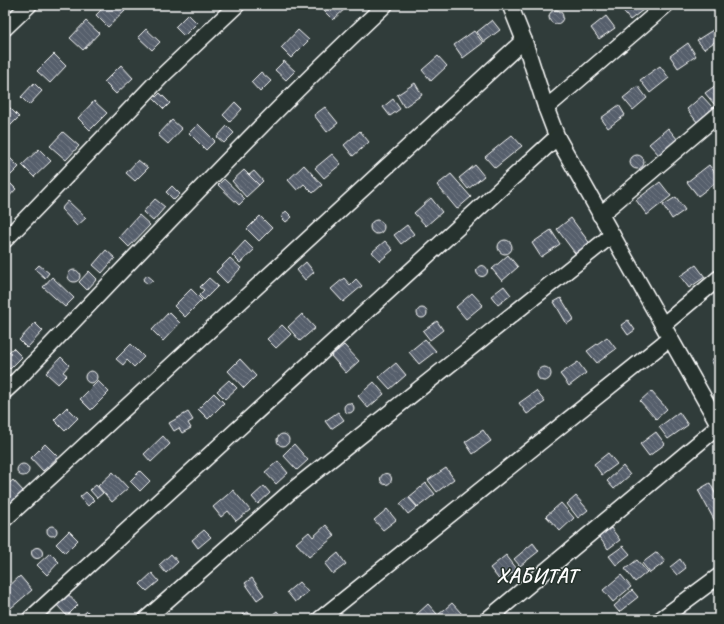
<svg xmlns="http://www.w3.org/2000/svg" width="724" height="624" viewBox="0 0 724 624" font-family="Caveat,sans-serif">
	<defs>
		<pattern id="building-back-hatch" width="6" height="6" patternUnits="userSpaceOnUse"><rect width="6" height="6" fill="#565f6c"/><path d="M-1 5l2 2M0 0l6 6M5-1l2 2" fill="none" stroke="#6f7782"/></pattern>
	</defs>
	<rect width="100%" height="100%" fill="#303c3a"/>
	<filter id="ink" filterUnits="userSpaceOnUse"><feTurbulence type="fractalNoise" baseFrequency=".025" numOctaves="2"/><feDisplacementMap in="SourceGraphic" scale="8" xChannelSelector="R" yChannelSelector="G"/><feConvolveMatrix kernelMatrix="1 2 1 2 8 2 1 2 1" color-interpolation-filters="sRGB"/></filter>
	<g filter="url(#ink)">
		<g fill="url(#building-back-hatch)" stroke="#fff">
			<polygon points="106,5 119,5 125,11 108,27 96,15"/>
			<polygon points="329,5 349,5 333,20 323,10"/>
			<polygon points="618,5 639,5 643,10 630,20"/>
			<circle cx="556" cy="17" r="7"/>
			<polygon points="188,14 197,23 184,36 175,27"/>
			<polygon points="606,16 615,28 599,39 591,28"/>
			<polygon points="492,20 500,30 484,42 477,32"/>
			<polygon points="86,21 99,33 83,50 70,38"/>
			<polygon points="716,28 719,33 719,39 704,49 697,40"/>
			<polygon points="146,29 160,42 152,50 138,37"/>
			<polygon points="298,30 309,40 291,58 281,48"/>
			<polygon points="474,31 483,43 463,58 454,45"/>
			<polygon points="688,43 696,56 678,68 670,56"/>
			<polygon points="54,54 66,66 50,83 37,71"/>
			<polygon points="438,56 447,66 431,81 422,70"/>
			<polygon points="284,61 295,71 286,80 275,70"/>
			<polygon points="121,65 133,78 116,94 104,82"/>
			<polygon points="660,66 669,78 650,93 640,80"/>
			<polygon points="261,72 271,81 260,92 251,82"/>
			<polygon points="34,83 42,91 29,105 21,97"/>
			<polygon points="415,83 422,95 404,107 397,95"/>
			<polygon points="716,85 719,89 719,100 714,104 705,93"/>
			<polygon points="638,86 647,98 633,110 623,98"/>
			<polygon points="160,93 170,103 164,109 154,99"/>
			<polygon points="702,96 713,108 697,122 687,109"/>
			<polygon points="393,99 400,109 390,116 383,107"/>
			<polygon points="94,101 107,113 90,130 78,118"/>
			<polygon points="235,102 242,109 230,122 223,115"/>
			<polygon points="7,105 19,117 5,131 5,107"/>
			<polygon points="619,105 625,115 608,128 601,118"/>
			<polygon points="325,107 338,123 327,132 314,115"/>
			<polygon points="172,120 182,129 168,144 158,135"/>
			<polygon points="198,124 215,141 206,150 189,133"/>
			<polygon points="227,126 234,133 224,143 217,137"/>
			<polygon points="668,128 678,140 660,156 649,144"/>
			<polygon points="360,131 369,142 353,156 344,145"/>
			<polygon points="63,132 79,146 66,160 50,146"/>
			<polygon points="512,135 522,146 495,168 485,157"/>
			<polygon points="39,149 51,161 34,177 22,165"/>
			<polygon points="332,154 341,164 324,178 315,168"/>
			<circle cx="637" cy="162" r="7"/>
			<polygon points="7,155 19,167 5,181 5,157"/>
			<polygon points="138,160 148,168 135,181 126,173"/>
			<polygon points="304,165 322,185 313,193 304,184 297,190 288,180"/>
			<polygon points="475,165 484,176 468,189 459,178"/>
			<polygon points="709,165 719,178 719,180 698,196 687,182"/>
			<polygon points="244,170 259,185 246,197 232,181"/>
			<polygon points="254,171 263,181 259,185 249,175"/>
			<polygon points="451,174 471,197 457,209 437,185"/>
			<polygon points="224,179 245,199 239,205 218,185"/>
			<polygon points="8,181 16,189 5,201 5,184"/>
			<polygon points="660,182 671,196 647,215 636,200"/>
			<polygon points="172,186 180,194 174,200 166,192"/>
			<polygon points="676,197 685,210 672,219 663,205"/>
			<polygon points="431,198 442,212 426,226 414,213"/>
			<polygon points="155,199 165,207 153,221 143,212"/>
			<polygon points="68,201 86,218 77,226 61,209"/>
			<polygon points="286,211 292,217 286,222 281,217"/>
			<polygon points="139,215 150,225 129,247 119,237"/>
			<polygon points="260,216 272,228 259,241 247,229"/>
			<polygon points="571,218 594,249 580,260 557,229"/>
			<circle cx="377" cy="227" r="7"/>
			<polygon points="407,225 414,234 401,244 394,235"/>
			<polygon points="551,230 560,244 541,257 532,243"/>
			<circle cx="505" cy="247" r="7"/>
			<polygon points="245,241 254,250 240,263 232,255"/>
			<polygon points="385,241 393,250 380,261 372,252"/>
			<polygon points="106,250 115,258 102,273 93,265"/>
			<polygon points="508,255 518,267 502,281 492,269"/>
			<polygon points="230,258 241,268 227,283 216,272"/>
			<polygon points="306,262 314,272 305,280 297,270"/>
			<polygon points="39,265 49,273 45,278 35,269"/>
			<polygon points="696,265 705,277 689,288 680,276"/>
			<circle cx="482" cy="271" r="5.5"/>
			<circle cx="74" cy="276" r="6"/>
			<polygon points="89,271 97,279 87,290 79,282"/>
			<polygon points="147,275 153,280 148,284 143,280"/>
			<polygon points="52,277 74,298 65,307 43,287"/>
			<polygon points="209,278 218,286 204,300 199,295 204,290 200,287"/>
			<polygon points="344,278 350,285 356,279 362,286 343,302 331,289"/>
			<polygon points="504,286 511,295 498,305 491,296"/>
			<polygon points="191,289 202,300 185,317 174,306"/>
			<polygon points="472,293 483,305 466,319 456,307"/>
			<polygon points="561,298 574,319 567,324 554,302"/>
			<circle cx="422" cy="313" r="5"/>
			<polygon points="169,312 180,323 163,341 152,330"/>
			<polygon points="302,314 315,328 300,341 288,327"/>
			<polygon points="628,320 635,330 628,335 621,325"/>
			<polygon points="437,321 443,330 430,340 423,331"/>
			<polygon points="35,323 43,331 27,348 19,340"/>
			<polygon points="282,325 291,334 276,348 267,339"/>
			<polygon points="607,337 616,349 597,363 587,351"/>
			<polygon points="425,339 436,351 419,364 409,352"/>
			<polygon points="131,344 144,357 134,367 127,360 123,365 116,359"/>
			<polygon points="344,345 359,361 346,373 331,356"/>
			<polygon points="13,348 22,357 10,369 5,364 5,356"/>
			<polygon points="718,356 719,357 719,374 711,360"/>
			<polygon points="61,357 69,365 63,372 67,375 58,384 46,373"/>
			<polygon points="240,359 256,376 244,388 228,371"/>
			<polygon points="578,362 586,373 569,386 560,374"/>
			<polygon points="396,363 406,375 390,389 379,377"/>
			<circle cx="544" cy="374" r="7"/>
			<circle cx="91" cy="377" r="6"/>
			<polygon points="229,380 237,388 225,399 217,391"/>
			<polygon points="98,381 109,392 91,410 80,399"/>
			<polygon points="374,382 384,394 368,408 358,396"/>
			<polygon points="536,391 545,402 527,414 519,403"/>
			<polygon points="651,391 667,409 656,419 640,401"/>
			<polygon points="214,393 224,403 208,419 198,409"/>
			<circle cx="349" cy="408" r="5"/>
			<polygon points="67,407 78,418 65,431 54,420"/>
			<polygon points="188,412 193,420 188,423 191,428 182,433 179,428 174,431 169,423"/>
			<polygon points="338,412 344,420 331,429 325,421"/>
			<polygon points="679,412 688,425 668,439 659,427"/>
			<polygon points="483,430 491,441 473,454 465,442"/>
			<polygon points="656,432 665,444 649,456 640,444"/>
			<circle cx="283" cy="440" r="6"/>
			<polygon points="163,436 170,444 151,462 144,454"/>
			<polygon points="45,444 58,457 43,471 31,458"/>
			<polygon points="294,444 308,460 297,470 283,455"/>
			<polygon points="608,453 617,464 602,475 594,464"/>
			<polygon points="278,461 288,473 276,484 265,472"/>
			<circle cx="23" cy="470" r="6"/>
			<polygon points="623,466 630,475 614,489 607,481"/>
			<polygon points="446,468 454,479 437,492 428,480"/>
			<polygon points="140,471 150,481 140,491 130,481"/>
			<polygon points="113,472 128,488 112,502 98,486"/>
			<circle cx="386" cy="479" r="5.5"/>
			<polygon points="13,480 24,492 11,503 5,496 5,487"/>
			<polygon points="426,483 435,494 418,507 409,497"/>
			<polygon points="710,483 719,501 719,529 698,490"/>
			<polygon points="96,485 103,493 97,498 90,490"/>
			<polygon points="264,486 270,493 258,504 252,497"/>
			<polygon points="233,490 250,510 236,521 228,511 221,517 213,507"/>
			<polygon points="86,492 94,500 88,506 80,497"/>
			<polygon points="576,496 588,510 578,518 567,504"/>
			<polygon points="408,497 417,507 408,514 400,504"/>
			<polygon points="561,503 574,518 560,531 546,516"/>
			<polygon points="387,509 396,520 383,530 374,520"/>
			<polygon points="326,525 335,536 309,557 296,543 309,532 313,537"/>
			<circle cx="52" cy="531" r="5"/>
			<polygon points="611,528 620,540 608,549 599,537"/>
			<polygon points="204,530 211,537 198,548 192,540"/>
			<polygon points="69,531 78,540 65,553 56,544"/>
			<polygon points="533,543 539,551 520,566 514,559"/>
			<polygon points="623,546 630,554 616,565 609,556"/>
			<circle cx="37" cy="553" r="5.5"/>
			<polygon points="657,552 665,562 650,573 642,563"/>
			<polygon points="50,553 59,562 47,575 37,565"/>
			<polygon points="338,553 346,564 333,574 325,564"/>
			<polygon points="171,554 178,562 166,573 159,565"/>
			<polygon points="506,555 517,569 501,582 490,568"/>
			<polygon points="680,559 686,568 677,575 670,567"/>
			<polygon points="637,560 647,572 635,582 625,569"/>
			<polygon points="152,573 159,581 147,591 140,584"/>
			<polygon points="621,575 631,587 613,602 603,590"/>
			<polygon points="20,576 32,590 11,608 5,600 5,590"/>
			<polygon points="252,578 264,595 257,600 245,583"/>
			<polygon points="299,582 308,592 295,602 287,592"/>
			<polygon points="632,590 638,597 619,612 614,606"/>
			<polygon points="66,592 78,605 67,616 55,603"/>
			<polygon points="452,603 462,614 456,619 441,619 438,615"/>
			<polygon points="428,604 437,614 432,619 421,619 417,614"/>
			<polygon points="87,611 95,619 78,619"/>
			<polygon points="277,611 283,619 267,619"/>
			<polygon points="248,612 252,619 235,619"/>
		</g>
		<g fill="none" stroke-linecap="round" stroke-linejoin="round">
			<g stroke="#fff" stroke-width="18">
				<g id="street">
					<polyline points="510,5 524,40 546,108 557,137 719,425"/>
					<polyline points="5,28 29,5"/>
					<polyline points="546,108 666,5"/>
					<polyline points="600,215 719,114"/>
					<polyline points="5,240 38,206 162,76 237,5"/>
					<polyline points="663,325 719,278"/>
					<path d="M5,391l12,-11c122,-126 240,-255 368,-375"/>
					<polyline points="5,519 524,40"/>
					<polyline points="30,619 557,137"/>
					<polyline points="146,619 290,492 612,235"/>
					<polyline points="320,619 670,338"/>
					<polyline points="488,619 719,426"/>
					<polyline points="661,619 719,576"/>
				</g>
			</g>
			<use href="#street" stroke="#26332d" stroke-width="15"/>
		</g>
	</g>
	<g text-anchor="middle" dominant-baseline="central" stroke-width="3" stroke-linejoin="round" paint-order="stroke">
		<g font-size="21" font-weight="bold" letter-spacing="1" fill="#fff" stroke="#26332d">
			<text x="537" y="575">ХАБИТАТ</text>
		</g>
	</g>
	<rect width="724" height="624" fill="none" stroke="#26332d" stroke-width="20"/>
	<rect x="10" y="10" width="704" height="604" fill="none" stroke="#fff" stroke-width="1.5" filter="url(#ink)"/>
</svg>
